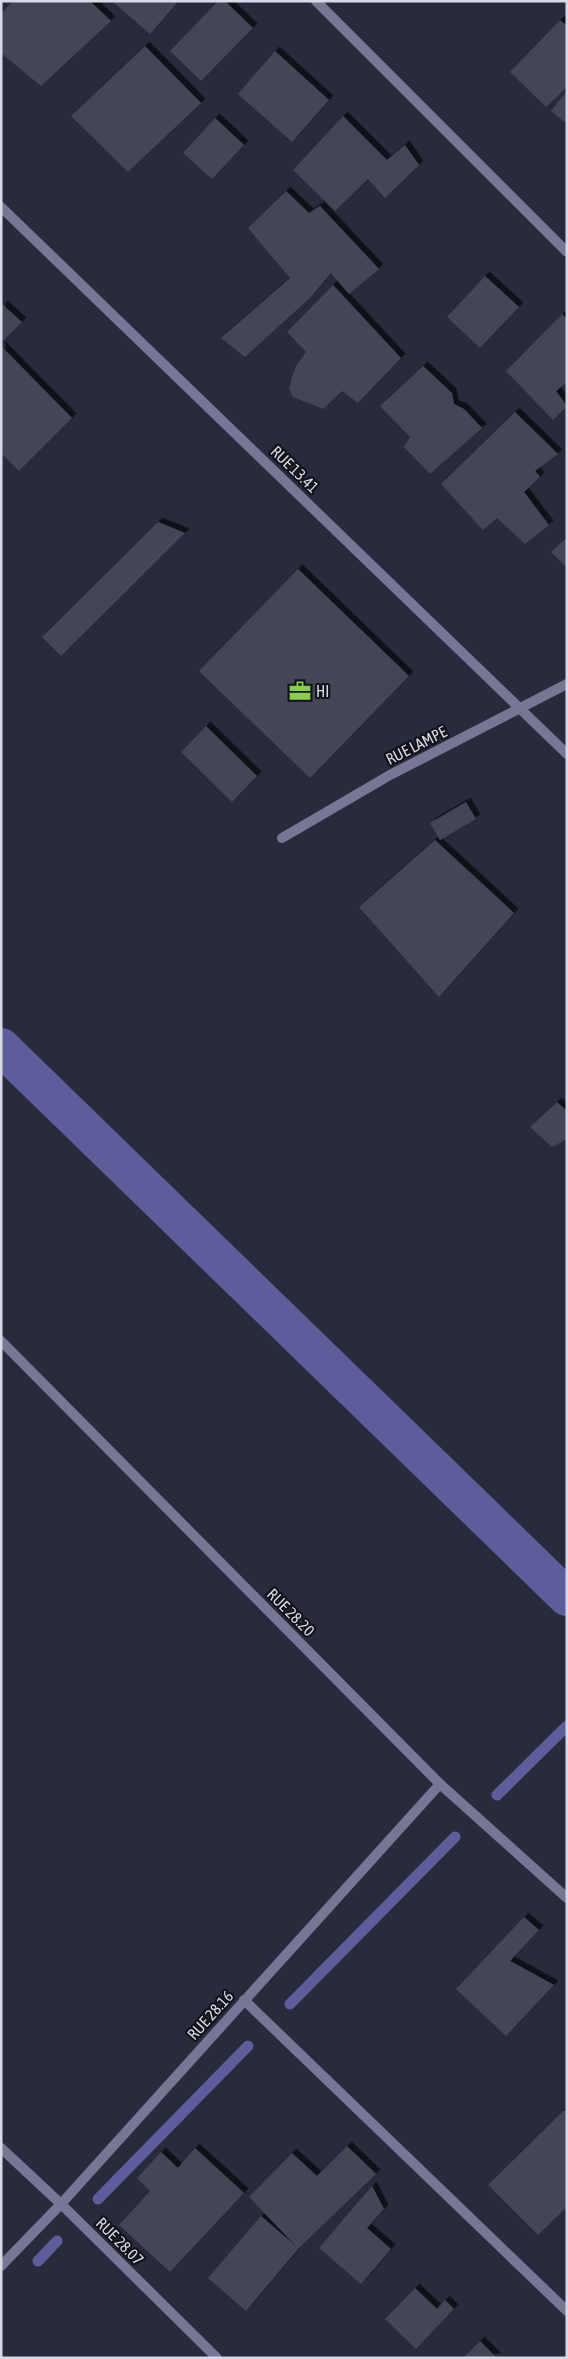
<svg xmlns="http://www.w3.org/2000/svg" width="568" height="2359" viewBox="0 0 568 2359" font-family="'Asap Condensed',sans-serif">
	<defs>
		<filter id="shadow"><feDropShadow dx="4.5" dy="-4.5" stdDeviation="0" flood-color="#0009"/></filter>
	</defs>
	<rect width="100%" height="100%" fill="#292a3c"/>
	<g fill="none" stroke-linecap="round" stroke-linejoin="round">
		<g stroke="#5e5d9c" stroke-width="11">
			<polyline points="497,1795 567,1726"/>
			<polyline points="290,2004 455,1837"/>
			<polyline points="98,2199 248,2046"/>
			<polyline points="38,2261 57,2241"/>
		</g>
		<polyline stroke="#5e5d9c" stroke-width="38" points="1,1047 567,1597"/>
	</g>
	<g fill="#444559" filter="url(#shadow)">
		<polygon points="13,1 90,1 111,21 41,86 1,53 1,14"/>
		<polygon points="112,1 179,1 150,34"/>
		<polygon points="218,1 225,1 253,28 201,81 170,51"/>
		<polygon points="560,20 567,26 567,87 546,107 510,72"/>
		<polygon points="145,46 201,103 128,172 71,116"/>
		<polygon points="275,51 329,100 292,142 238,94"/>
		<polygon points="567,91 567,124 551,111"/>
		<polygon points="343,116 387,160 405,145 419,165 385,198 368,179 335,211 293,170"/>
		<polygon points="215,118 244,145 212,179 183,153"/>
		<polygon points="286,191 309,213 320,206 379,269 349,294 331,273 311,297 245,357 221,338 290,278 248,228"/>
		<polygon points="485,276 519,307 480,348 447,317"/>
		<polygon points="333,285 401,358 358,403 342,391 323,409 293,397 289,389 292,377 296,366 306,352 287,332"/>
		<polygon points="3,305 22,322 1,343 1,308"/>
		<polygon points="562,314 567,319 567,382 556,391 567,406 553,420 506,371"/>
		<polygon points="1,346 72,418 19,471 1,453"/>
		<polygon points="423,366 452,393 454,404 464,409 482,428 430,474 404,447 410,437 380,406"/>
		<polygon points="515,412 558,454 535,471 540,477 524,492 549,525 525,544 497,518 483,530 441,484"/>
		<polygon points="158,522 185,533 61,656 42,637"/>
		<polygon points="567,537 567,568 551,552"/>
		<polygon points="298,569 409,676 310,778 199,671"/>
		<polygon points="206,726 257,776 232,802 181,752"/>
		<polygon points="466,802 476,819 440,840 430,823"/>
		<polygon points="435,840 514,913 439,997 359,907"/>
		<polygon points="557,1102 567,1111 567,1139 552,1147 530,1127"/>
		<polygon points="524,1917 539,1930 510,1961 554,1985 506,2036 456,1989"/>
		<polygon points="564,2110 567,2112 567,2207 538,2235 488,2185"/>
		<polygon points="347,2146 376,2174 298,2249 246,2311 208,2278 261,2216 296,2246 249,2197 292,2153 317,2176"/>
		<polygon points="195,2148 244,2193 170,2272 119,2225 150,2191 137,2178 161,2152 178,2168"/>
		<polygon points="372,2186 384,2209 367,2228 391,2249 361,2284 319,2248"/>
		<polygon points="415,2288 437,2309 445,2300 454,2309 416,2349 385,2319"/>
		<polygon points="480,2341 497,2358 463,2358"/>
	</g>
	<g fill="none" stroke-linecap="round" stroke-linejoin="round">
		<g stroke="#767794" stroke-width="10">
			<polyline points="316,1 567,252"/>
			<polyline points="1,207 567,754"/>
			<polyline points="282,838 390,775 567,684"/>
			<polyline points="1,1341 440,1784 567,1898"/>
			<polyline points="244,2000 567,2311"/>
			<polyline points="1,2148 61,2204 217,2358"/>
			<polyline points="1,2266 61,2204 440,1784"/>
		</g>
	</g>
	<defs>
		<g id="office-bare" transform="scale(1.725)"><path d="M-6-3h4V-5.5h4V-3h4V5H-6ZM-1-4.5V-3h2v-1.5ZM-6 0V1H6V0Z" fill="#89cf49" stroke="#13131c" stroke-width="2.5" paint-order="stroke"/></g>
	</defs>
	<g fill-rule="evenodd">
		<use href="#office-bare" x="300" y="691"/>
	</g>
	<g text-anchor="middle" dominant-baseline="central" stroke-width="4.5" stroke-linejoin="round" paint-order="stroke">
		<g font-size="16" fill="#d9dae6" stroke="#13131c">
			<text transform="translate(295 469) rotate(44)">RUE 13.41</text>
			<text transform="translate(416 745) rotate(-27)">RUE LAMPE</text>
			<text transform="translate(291 1612) rotate(45)">RUE 28.20</text>
			<text transform="translate(210 2015) rotate(-48)">RUE 28.16</text>
			<text transform="translate(120 2241) rotate(45)">RUE 28.07</text>
		</g>
		<g font-size="16" fill="#d9dae6" stroke="#13131c" text-anchor="start">
			<text x="316" y="691">HI</text>
		</g>
	</g>
	<rect width="568" height="2359" fill="none" stroke="#d9dae6" stroke-width="5"/>
</svg>
